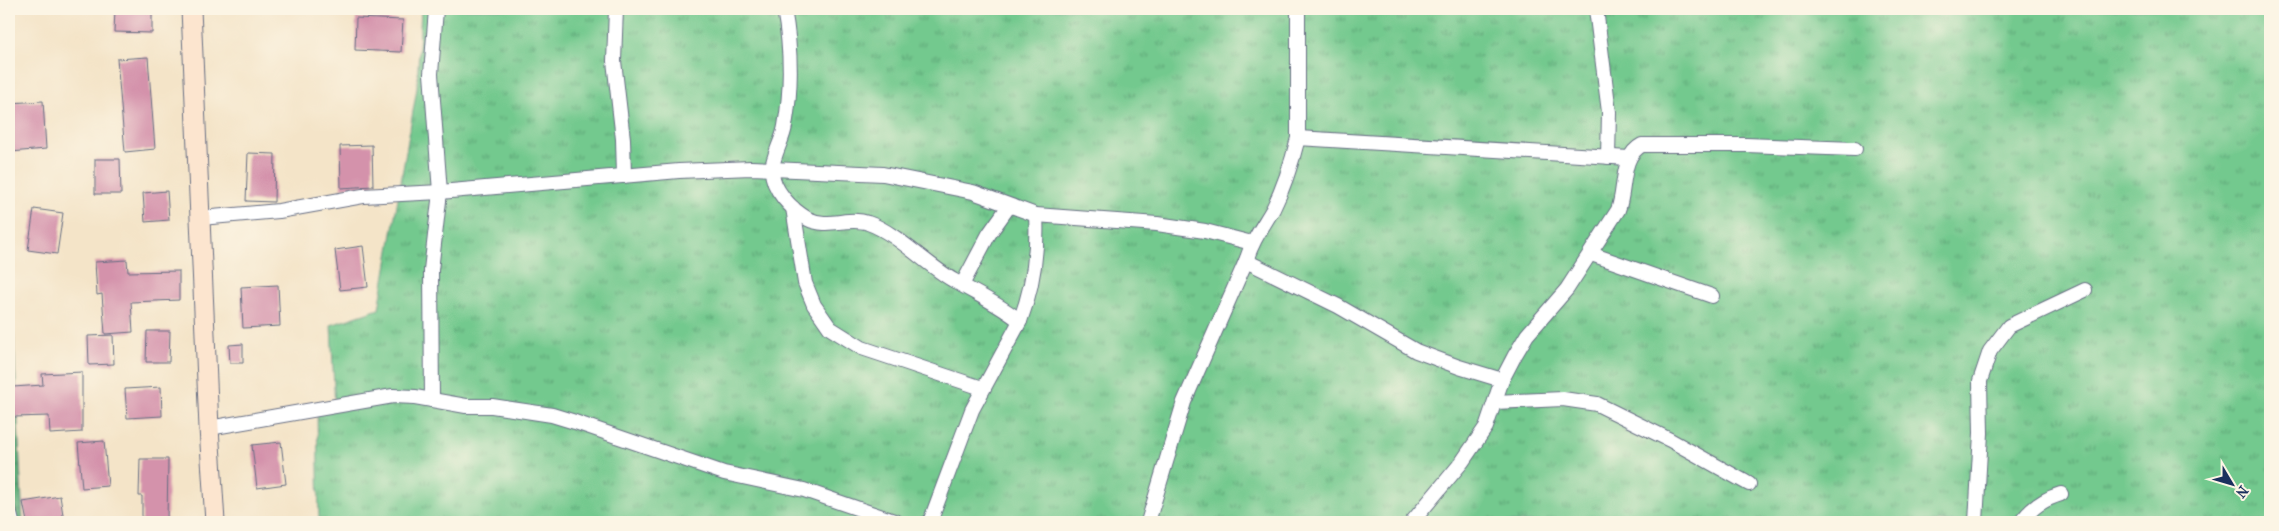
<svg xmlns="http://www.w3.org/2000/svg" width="2279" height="531" viewBox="0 0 2279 531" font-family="'IM FELL French Canon',serif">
	<defs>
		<pattern id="grass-tufts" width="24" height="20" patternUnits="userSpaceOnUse" patternTransform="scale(1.25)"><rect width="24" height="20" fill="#73c98e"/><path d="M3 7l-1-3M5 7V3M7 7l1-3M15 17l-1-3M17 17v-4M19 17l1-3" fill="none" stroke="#5ea477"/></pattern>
		<pattern id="forest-crowns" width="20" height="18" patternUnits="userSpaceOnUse" patternTransform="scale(1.25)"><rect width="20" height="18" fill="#5ead79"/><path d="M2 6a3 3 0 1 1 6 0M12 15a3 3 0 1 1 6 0" fill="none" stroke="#4d8d66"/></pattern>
	</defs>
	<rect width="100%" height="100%" fill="#fcf5e5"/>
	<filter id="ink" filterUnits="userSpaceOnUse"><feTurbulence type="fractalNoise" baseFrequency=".02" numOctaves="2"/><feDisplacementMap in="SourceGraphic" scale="10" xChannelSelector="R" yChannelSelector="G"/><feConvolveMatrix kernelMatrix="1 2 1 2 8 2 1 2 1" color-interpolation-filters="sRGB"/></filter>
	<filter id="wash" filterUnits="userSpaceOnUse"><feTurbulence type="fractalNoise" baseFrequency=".0096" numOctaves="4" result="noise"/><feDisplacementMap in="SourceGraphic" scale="20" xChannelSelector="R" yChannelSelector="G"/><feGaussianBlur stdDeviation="1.12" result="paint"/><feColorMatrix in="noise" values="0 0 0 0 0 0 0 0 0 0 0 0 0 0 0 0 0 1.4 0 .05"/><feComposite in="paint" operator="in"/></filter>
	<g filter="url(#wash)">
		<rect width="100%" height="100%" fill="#f4e4c8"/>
		<polygon fill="url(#grass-tufts)" stroke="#477c76" points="421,9 2270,9 2270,522 319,522 317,411 335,409 331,325 379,309 417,88"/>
		<polygon fill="url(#forest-crowns)" stroke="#3c6e6c" points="9,241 23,522 9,522"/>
		<g id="blocks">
			<g fill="#d492ab">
				<polygon points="115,9 152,9 152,33 114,32"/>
				<polygon points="356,18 403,20 401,52 355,50"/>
				<polygon points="148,57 155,149 125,152 117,59"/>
				<polygon points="43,101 46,149 10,152 9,103"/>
				<polygon points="372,145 373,186 341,188 340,146"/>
				<polygon points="248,153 275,154 274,202 246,201"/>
				<polygon points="95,159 120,159 121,194 95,194"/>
				<polygon points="167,191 169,220 145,222 143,193"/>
				<polygon points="34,209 63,213 57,254 28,250"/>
				<polygon points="363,246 368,287 340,290 335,250"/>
				<polygon points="127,260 128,272 179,271 179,300 131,302 133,332 105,334 102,294 97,295 95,262"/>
				<polygon points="278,285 280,326 243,328 241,287"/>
				<polygon points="147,331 170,331 169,362 146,362"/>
				<polygon points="113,335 114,364 89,365 88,336"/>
				<polygon points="243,344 243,363 230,363 229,345"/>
				<polygon points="82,372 82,432 50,434 49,416 14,417 13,387 43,385 42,374"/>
				<polygon points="161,387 162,416 127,418 125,389"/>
				<polygon points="104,441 108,486 82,488 78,443"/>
				<polygon points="281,442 286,484 257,488 252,445"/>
				<polygon points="140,459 168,459 167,522 142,522 142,496 139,496"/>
				<polygon points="60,496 64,521 27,522 23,502"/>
			</g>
		</g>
	</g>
	<g filter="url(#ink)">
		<use href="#blocks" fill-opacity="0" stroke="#676e83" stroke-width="1"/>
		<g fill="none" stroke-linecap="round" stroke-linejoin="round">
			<g stroke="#676e83" stroke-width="16">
				<g id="minor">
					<polyline points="616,9 614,61 623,139 624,176"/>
					<path d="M784,9c7,38 8,78 1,117 -2,14 -12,29 -13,43 -1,20 20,41 36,50 20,10 41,-3 60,4 27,9 59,42 85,57 23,14 46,24 67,41l-48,89 -42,112"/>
					<polyline points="1596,9 1609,112 1608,157"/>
					<polyline points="1298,138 1298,9"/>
					<polyline points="793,208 805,283 814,305 830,328 862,348 982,388"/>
					<polyline points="201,218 279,211 363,196 440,192 679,171 751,168 883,174 973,192 1036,215 1157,224 1205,231 1252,243"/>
					<polyline points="1591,254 1712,296"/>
					<polyline points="1246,261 1338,306 1416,351 1459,367 1502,380"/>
					<polyline points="962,285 989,234 1009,206"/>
					<path d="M1020,321c13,-34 18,-70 16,-106"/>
					<polyline points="432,400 431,270 440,192 431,74 436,9"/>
					<polyline points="1495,402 1563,399 1597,404 1670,440 1749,484"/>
					<polyline points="209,428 393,396 415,397 466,406 492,406 552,415 575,422 724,473 804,490 897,522"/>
					<polyline points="9,510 12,522"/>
					<path d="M1148,522l36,-120 62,-141c7,-22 16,-33 27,-52 11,-22 19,-47 25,-71l331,20"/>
					<path d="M1412,522l50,-60 24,-35 16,-47 13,-25 12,-20 40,-46 51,-79c8,-20 2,-54 24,-65h104l109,4"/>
					<polyline points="1976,522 1981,433 1980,381 1990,351 2009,326 2085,290"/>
					<path d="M2021,522c11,-15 23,-23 40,-28"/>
				</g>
			</g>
			<g stroke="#676e83" stroke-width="21">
				<polyline id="secondary" points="191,9 209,428 215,522"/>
			</g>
			<use href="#minor" stroke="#fff" stroke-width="14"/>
			<use href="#secondary" stroke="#fce5cf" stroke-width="19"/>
		</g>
	</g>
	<rect width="2279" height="531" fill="none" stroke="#fcf5e5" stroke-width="30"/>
	<g transform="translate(2232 484) rotate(128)" stroke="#fcf5e5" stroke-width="4" paint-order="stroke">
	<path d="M0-4L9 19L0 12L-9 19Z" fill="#1b2f5e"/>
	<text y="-8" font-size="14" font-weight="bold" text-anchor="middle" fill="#1b2f5e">N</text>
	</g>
</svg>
